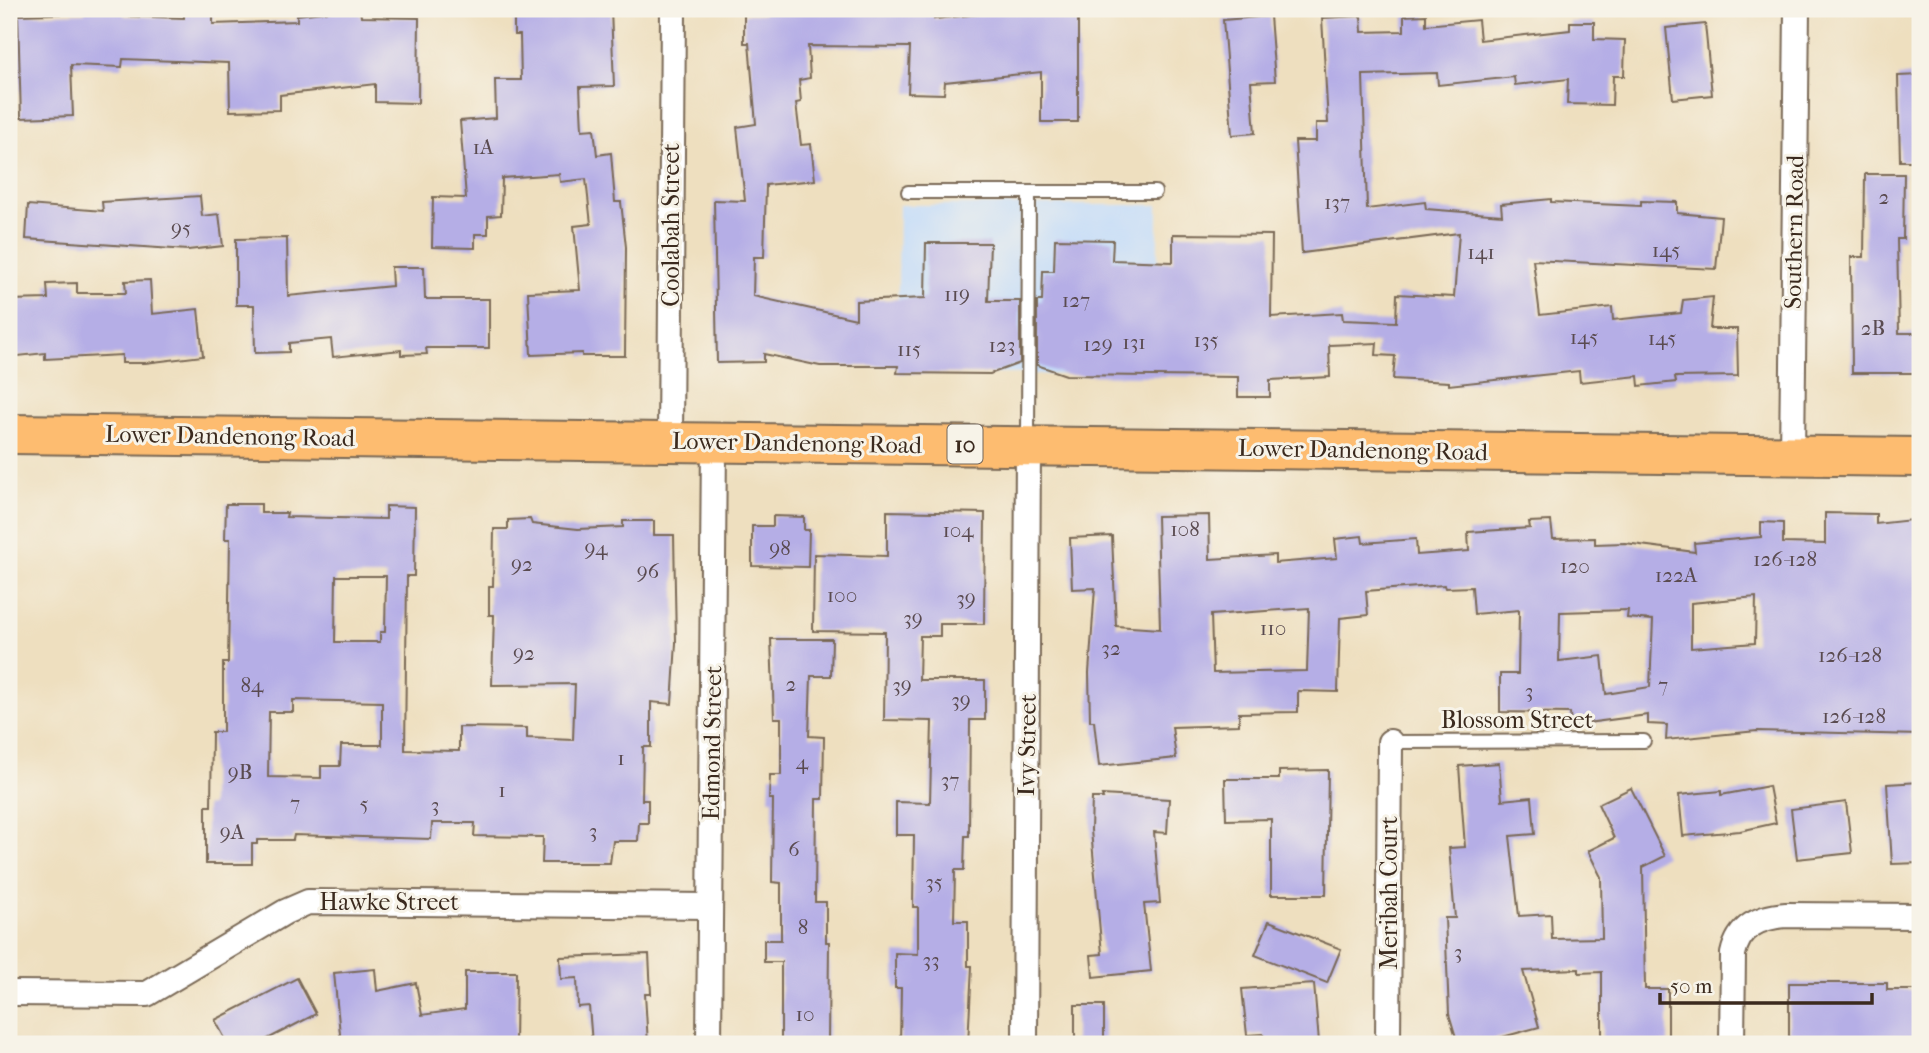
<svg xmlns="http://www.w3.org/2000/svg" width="1929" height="1053" viewBox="0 0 1929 1053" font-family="'IM FELL French Canon',serif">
	<rect width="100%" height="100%" fill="#f7f3e8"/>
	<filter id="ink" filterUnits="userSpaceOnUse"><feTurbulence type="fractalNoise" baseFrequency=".0143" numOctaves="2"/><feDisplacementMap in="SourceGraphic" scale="14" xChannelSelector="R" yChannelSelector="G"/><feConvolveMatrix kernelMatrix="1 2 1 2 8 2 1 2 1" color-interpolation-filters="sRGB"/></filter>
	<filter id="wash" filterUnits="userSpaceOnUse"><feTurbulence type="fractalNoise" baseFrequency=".00686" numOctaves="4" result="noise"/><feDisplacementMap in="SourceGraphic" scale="28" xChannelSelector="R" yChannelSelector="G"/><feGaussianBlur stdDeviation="1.57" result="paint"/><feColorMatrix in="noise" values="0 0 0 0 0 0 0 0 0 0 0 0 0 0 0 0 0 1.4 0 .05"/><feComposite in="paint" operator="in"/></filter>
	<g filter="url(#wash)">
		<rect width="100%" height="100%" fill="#eedfbf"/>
		<polygon fill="#c6ddf8" points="899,205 1158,205 1157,376 897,372"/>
		<g id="blocks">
			<g fill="#b5aee6" fill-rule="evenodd">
				<polygon points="85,9 125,9 124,16 184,18 184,9 213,9 213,24 297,21 297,15 349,9 360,9 361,17 419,18 418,103 375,102 375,84 280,95 280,110 230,111 229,63 123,59 122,67 71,65 73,116 21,118 18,15 85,13"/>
				<polygon points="514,9 611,9 614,86 580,87 582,130 594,129 597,155 611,153 615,202 621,202 626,247 625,356 582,356 582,353 531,355 528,292 580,290 574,226 591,224 586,179 560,182 559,174 502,178 501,215 488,216 488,234 475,234 475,248 432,247 433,197 466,198 460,121 496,118 495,80 521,80 520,35 514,35"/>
				<polygon points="764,9 935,9 934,19 1006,11 1078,12 1078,122 1041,122 1041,72 945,82 944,94 908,93 910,47 808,46 810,78 799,80 801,102 796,103 801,145 811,144 815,180 766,185 764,257 754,257 753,296 856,319 856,301 925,298 926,243 990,243 988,301 1020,301 1020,363 990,374 897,373 898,366 820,366 764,354 764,362 717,363 714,200 745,201 737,127 756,124 749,43 744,43 744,14 764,14"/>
				<polygon points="1426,15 1426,25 1478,20 1480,40 1570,30 1570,22 1594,22 1594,39 1625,40 1624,76 1613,76 1612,105 1567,104 1568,79 1515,85 1514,77 1438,85 1437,73 1363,75 1367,209 1425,202 1426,209 1502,215 1501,204 1551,199 1551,202 1641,206 1641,201 1677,202 1677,213 1721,217 1716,269 1533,260 1540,315 1612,307 1613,320 1681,313 1683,300 1713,297 1710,329 1737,329 1738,376 1675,377 1676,382 1639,386 1638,376 1580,382 1579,371 1449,385 1449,382 1393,379 1395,356 1376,355 1377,343 1329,345 1330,377 1270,380 1270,397 1238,397 1238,377 1066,375 1037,365 1037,301 1042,301 1043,271 1054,271 1055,239 1113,240 1112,260 1173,262 1173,234 1272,235 1271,317 1342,313 1343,320 1396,322 1397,294 1454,297 1459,233 1302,253 1295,141 1316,141 1316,123 1328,123 1322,18 1361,16 1362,32 1404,31 1404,16"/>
				<polygon points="1270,16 1275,81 1251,82 1255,133 1232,135 1223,20"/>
				<polygon points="1705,24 1712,95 1673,99 1666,28"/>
				<polygon points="1920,75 1920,161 1900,161 1898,76"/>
				<polygon points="1865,174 1904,174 1903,239 1897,239 1899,333 1920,333 1920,373 1852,373 1851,257 1864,257"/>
				<polygon points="200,196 202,216 219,214 223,246 188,250 26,239 28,205 103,211 102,202"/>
				<polygon points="287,238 288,296 392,286 391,267 424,267 425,299 489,299 489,348 426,348 427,354 401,355 401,350 333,357 331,339 289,343 289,352 255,353 254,305 236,305 236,239"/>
				<polygon points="150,280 152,314 198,309 203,356 145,363 122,363 122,355 45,359 45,353 9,357 9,300 48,299 47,284 77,283 77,293 126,293 125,281"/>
				<path d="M226,504h35v9h26l-1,4 100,2v-13l29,1 -1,69h-7l-2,174 54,1v-24l68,1v10l46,2 2,-56 -83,1 2,-70h-5v-29h4l1,-57h14v-9l22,-1 2,5 46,5 45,-2v-6h31v14h20l2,108 -4,61 -21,-2v45h-8l-1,53h6v23h-9l-1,18h-25l-3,22h-68l1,-26 -69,-1 1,-13h-43l-1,16 -137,-4 -1,5h-36v4h-5v20h-46v-58h5l1,-74h11v-69h5l2,-124h-5zM336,576h50l-1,56h-5v10h-45zM293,700l89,2v43h-41l-1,21h-19v12l-53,-1 1,-65h24z"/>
				<polygon points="887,511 985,513 984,624 940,624 940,636 920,636 919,680 985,680 985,720 970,720 969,836 965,836 964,870 955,870 954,921 968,921 968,966 972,966 968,1044 900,1044 901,988 895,988 895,953 918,954 918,907 913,907 914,835 896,835 896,802 930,803 932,721 884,720 885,632 813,631 814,554 887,556"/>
				<path d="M1825,513l51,1v10l44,-5v216l-163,-4 -91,9 1,-15 -19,-1v-9l-77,10 -1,-12 -70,-1v-38h18l1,-64 -45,4 -2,-27 -27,1 -1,-3 -78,6 2,24 -28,3 -2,74 -40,-1v21l-59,1v12l-67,2 4,31 -77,8 -5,-45h-4l-1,-48 6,-85 -23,1 -2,-51 42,-2 4,90 44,3 -3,-113 52,-1 1,44 65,-4v8l62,-5 -2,-19 27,-3 1,7 53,-4 1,16 52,-4 -1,-19 62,-4 -1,-6 22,-1 2,18 42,-1v6l30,-1 70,9 -1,-9 67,-6v-15l22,1v20l42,1zM1756,597l-1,46 -64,5v-45zM1309,608l-2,63 -94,2 -2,-58zM1628,610l-1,8 26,2 -3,67 -44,7 -4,-38 -43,5 1,-49z"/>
				<polygon points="773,516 804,517 804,530 809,530 808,567 752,566 752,526 773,526"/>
				<polygon points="771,639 832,639 831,676 811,676 809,736 824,737 823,799 816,799 815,902 826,902 826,942 829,942 828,1044 781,1044 781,962 764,962 764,940 781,940 781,883 772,882 773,799 769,799 770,775 781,775 781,718 774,718"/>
				<polygon points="1499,763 1502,800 1532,797 1535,834 1510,836 1519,916 1551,914 1552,939 1602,938 1601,877 1588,851 1614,838 1598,804 1631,788 1665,856 1643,867 1645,989 1668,989 1668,1043 1602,1043 1602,972 1579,973 1579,969 1523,971 1539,1027 1477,1044 1458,1044 1449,1014 1445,918 1455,918 1449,848 1465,847 1459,766"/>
				<polygon points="1328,770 1326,895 1271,895 1271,819 1226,820 1225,779 1279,779 1279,771"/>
				<polygon points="1920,782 1920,863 1892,864 1887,784"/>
				<polygon points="1769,786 1776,823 1740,831 1683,836 1679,795 1721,791 1721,795"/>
				<polygon points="1102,795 1169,799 1167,833 1154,832 1160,903 1144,904 1151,971 1093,977 1091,955 1102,954 1091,830 1092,798 1103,798"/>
				<polygon points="1846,802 1852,853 1797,859 1791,809"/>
				<polygon points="1269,921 1341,949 1327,983 1255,955"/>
				<polygon points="649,954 651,994 645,994 648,1044 592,1044 589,1006 578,1007 577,978 561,979 560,957"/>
				<polygon points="375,969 377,991 416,983 422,1015 465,1009 465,972 516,972 515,1044 464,1044 464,1039 435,1044 341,1044 334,973"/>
				<polygon points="297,978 316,1014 258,1044 228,1044 215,1020"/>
				<polygon points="1789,983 1887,983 1887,990 1920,990 1920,1041 1789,1042"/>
				<polygon points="1314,984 1319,1042 1265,1044 1263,1034 1247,1035 1242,989"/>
				<rect x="1075" y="1005" width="29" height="39"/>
			</g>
		</g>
	</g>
	<g filter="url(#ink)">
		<use href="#blocks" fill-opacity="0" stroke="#7a6956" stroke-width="2"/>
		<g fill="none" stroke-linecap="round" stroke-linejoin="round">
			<g stroke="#7a6956" stroke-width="16">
				<g id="lane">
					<polyline points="908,192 1155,192"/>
					<polyline points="1028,441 1029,192"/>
					<polyline points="1390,742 1644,741"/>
				</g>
			</g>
			<g stroke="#7a6956" stroke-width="28">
				<g id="street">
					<polyline points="670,441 673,9"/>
					<polyline points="1792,455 1797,9"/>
					<polyline points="9,993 147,994 285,912 308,902 710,906"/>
					<polyline points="709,1044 714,442"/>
					<polyline points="1025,1044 1028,445"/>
					<polyline points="1388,1044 1390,742"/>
					<path d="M1732,1044l1,-90c6,-28 26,-37 53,-39l134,1"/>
				</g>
			</g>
			<g stroke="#7a6956" stroke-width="42">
				<polyline id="highway" points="9,434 1920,457"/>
			</g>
			<use href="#lane" stroke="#fff" stroke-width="12"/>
			<use href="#street" stroke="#fff" stroke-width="24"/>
			<use href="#highway" stroke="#fdbc70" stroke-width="38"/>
		</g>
	</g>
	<g text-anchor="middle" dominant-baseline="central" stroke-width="6" stroke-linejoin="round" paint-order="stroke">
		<g font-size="21" fill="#5a4b50">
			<text x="483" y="147">1A</text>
			<text x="1884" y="197">2</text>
			<text x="1337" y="202">137</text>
			<text x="181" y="228">95</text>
			<text x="1666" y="250">145</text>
			<text x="1481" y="252">141</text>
			<text x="957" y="294">119</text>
			<text x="1076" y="300">127</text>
			<text x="1873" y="328">2B</text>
			<text x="1584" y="337">145</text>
			<text x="1662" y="338">145</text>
			<text x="1206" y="340">135</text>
			<text x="1134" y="342">131</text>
			<text x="1098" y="344">129</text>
			<text x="1002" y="345">123</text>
			<text x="909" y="349">115</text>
			<text x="1185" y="529">108</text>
			<text x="958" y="530">104</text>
			<text x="596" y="548">94</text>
			<text x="780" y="548">98</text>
			<text x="1785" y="559">126-128</text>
			<text x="522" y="564">92</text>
			<text x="1575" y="566">120</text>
			<text x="648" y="571">96</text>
			<text x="1676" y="575">122A</text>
			<text x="842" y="595">100</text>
			<text x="966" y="598">39</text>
			<text x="913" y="618">39</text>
			<text x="1273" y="628">110</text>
			<text x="1111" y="648">32</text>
			<text x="524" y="653">92</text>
			<text x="1850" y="655">126-128</text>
			<text x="791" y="684">2</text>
			<text x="252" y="685">84</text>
			<text x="902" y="685">39</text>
			<text x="1663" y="685">7</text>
			<text x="1529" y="691">3</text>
			<text x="961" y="700">39</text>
			<text x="1854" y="716">126-128</text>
			<text x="621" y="758">1</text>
			<text x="802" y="762">4</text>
			<text x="240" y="772">9B</text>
			<text x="950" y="780">37</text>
			<text x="502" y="790">1</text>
			<text x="295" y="803">7</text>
			<text x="364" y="804">5</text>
			<text x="435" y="805">3</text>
			<text x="593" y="831">3</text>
			<text x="232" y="832">9A</text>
			<text x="794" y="849">6</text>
			<text x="934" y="882">35</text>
			<text x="803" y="927">8</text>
			<text x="1458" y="952">3</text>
			<text x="931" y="960">33</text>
			<text x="805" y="1014">10</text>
		</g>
		<rect fill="#f7f3e8" stroke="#73665b" stroke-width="2" x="947.5" y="424.5" width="35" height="39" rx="5"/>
		<g font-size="23" font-weight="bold" fill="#3b2a1e">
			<text x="965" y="444">10</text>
		</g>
		<g font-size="24" fill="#3b2a1e" stroke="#f7f3e8">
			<text transform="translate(671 225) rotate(-90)">Coolabah Street</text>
			<text transform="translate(1794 232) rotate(-89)">Southern Road</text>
			<text transform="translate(230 436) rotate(1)">Lower Dandenong Road</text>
			<text transform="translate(797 443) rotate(1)">Lower Dandenong Road</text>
			<text transform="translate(1363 450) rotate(1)">Lower Dandenong Road</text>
			<text x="1517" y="720">Blossom Street</text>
			<text transform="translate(712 743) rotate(-89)">Edmond Street</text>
			<text transform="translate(1027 745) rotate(-89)">Ivy Street</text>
			<text transform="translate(1389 893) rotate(-90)">Meribah Court</text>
			<text x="389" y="902">Hawke Street</text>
		</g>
	</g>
	<rect width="1929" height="1053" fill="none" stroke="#f7f3e8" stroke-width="35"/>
	<path d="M1660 993v10h212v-10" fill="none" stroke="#3b2a1e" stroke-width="3.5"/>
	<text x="1670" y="993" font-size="21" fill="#3b2a1e" stroke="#f7f3e8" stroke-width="5" paint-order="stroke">50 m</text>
</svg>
